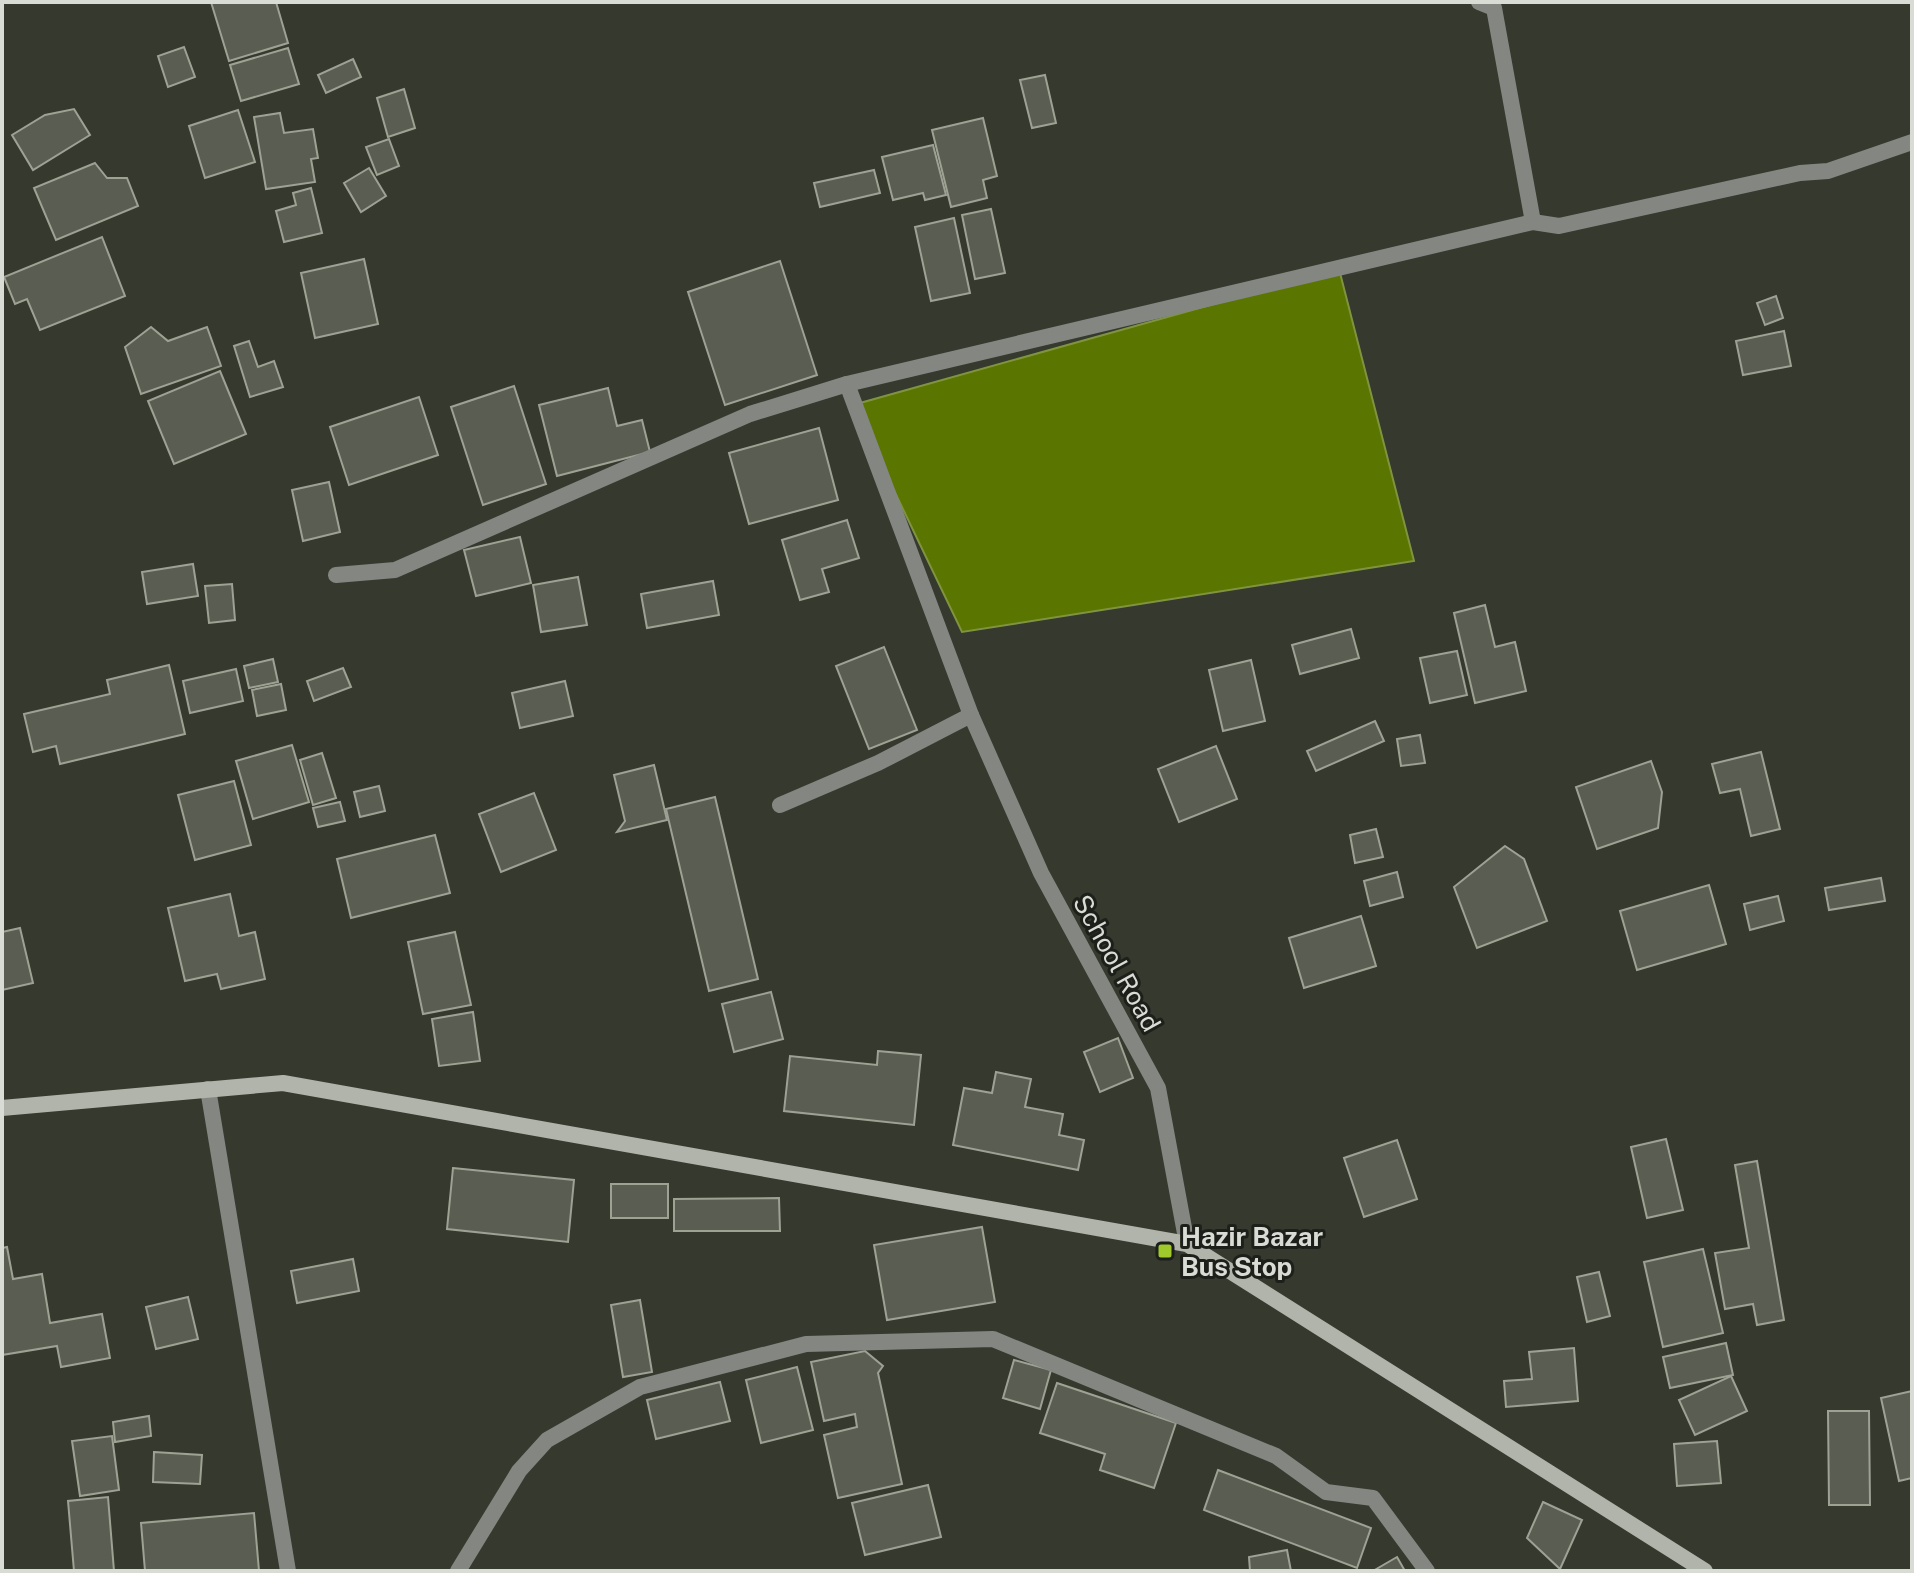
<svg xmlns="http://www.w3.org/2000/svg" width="1914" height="1573" viewBox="0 0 1914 1573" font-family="'Public Sans',sans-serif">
	<rect width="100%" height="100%" fill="#35392e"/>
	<polygon fill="#5a7500" stroke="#809440" stroke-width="2" points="1339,269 1414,561 962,632 853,405"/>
	<g fill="#5a5e52" stroke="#9da295" stroke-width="2">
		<polygon points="211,2 276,2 288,43 229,61"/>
		<polygon points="184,47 195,77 168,87 158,56"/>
		<polygon points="288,48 299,84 241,101 230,65"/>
		<polygon points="353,59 361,77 326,93 318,75"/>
		<polygon points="1045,75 1056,123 1032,128 1020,80"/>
		<polygon points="404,89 415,128 388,137 377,98"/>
		<polygon points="74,109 90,135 33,170 12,135 45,115"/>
		<polygon points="238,110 255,162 205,178 189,126"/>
		<polygon points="280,113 284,133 313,129 318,158 311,159 315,182 266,189 254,117"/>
		<polygon points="983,118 997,176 983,180 987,198 951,207 932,130"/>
		<polygon points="389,139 399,166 377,175 366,147"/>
		<polygon points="933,145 946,195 925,200 923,193 893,200 882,157"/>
		<polygon points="95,163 107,178 127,178 138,206 56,240 34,188"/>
		<polygon points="369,168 386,196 361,212 344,183"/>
		<polygon points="874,170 880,193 820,207 814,183"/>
		<polygon points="311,188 322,233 284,242 276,211 296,205 293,193"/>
		<polygon points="991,209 1005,273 975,279 962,215"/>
		<polygon points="954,218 970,293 931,301 915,227"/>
		<polygon points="102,237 125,296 40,330 27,299 15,304 4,277"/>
		<polygon points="364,259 378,324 315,338 301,273"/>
		<polygon points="780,261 817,375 725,405 688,292"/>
		<polygon points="1776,296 1783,318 1765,325 1757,303"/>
		<polygon points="151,327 168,341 207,327 221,366 141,394 125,347"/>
		<polygon points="1784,331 1791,366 1743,375 1736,341"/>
		<polygon points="249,341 258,367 274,361 283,387 250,397 234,346"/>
		<polygon points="220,371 246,434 174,464 148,401"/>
		<polygon points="514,386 546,484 483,505 451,407"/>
		<polygon points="608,388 617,426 642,420 650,452 557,476 539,405"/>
		<polygon points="419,397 438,455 349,485 330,427"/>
		<polygon points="819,428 838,500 749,524 729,453"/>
		<polygon points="329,482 340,532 303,541 292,490"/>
		<polygon points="847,520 859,558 822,569 829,592 800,600 782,540"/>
		<polygon points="520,537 531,583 476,596 464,550"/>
		<polygon points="193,564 198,596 147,604 142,572"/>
		<polygon points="578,577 587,625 541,632 533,585"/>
		<polygon points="713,581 719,615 647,628 641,594"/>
		<polygon points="232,584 235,620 209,623 205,586"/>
		<polygon points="1485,605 1495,647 1515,642 1526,691 1475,703 1454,613"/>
		<polygon points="1351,629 1359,658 1300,674 1292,645"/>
		<polygon points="884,647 917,730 869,749 836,666"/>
		<polygon points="1457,651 1467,695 1430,703 1420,658"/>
		<polygon points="273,659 278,682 249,688 244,666"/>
		<polygon points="1251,660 1265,721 1223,731 1209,670"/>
		<polygon points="169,665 185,734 60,764 56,746 33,752 24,714 110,694 107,680"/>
		<polygon points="343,668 351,687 314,701 307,681"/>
		<polygon points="236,669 243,701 190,713 183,681"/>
		<polygon points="565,681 573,716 520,728 512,693"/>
		<polygon points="281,684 286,710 257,716 252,690"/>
		<polygon points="1375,721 1384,741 1316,771 1307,751"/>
		<polygon points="1420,735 1425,763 1401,766 1397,739"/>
		<polygon points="292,745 309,802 253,819 236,761"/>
		<polygon points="1216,746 1237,799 1179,822 1158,769"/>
		<polygon points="1761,752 1780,829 1751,836 1740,789 1720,793 1712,764"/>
		<polygon points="322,753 336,798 313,805 300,760"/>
		<polygon points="1651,761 1662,792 1658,828 1597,849 1576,787"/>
		<polygon points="654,765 667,820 617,832 625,821 614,775"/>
		<polygon points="234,781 251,845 195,860 178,795"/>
		<polygon points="379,786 385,811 360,817 354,792"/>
		<polygon points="534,793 556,850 501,872 479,814"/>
		<polygon points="715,797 758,979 709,991 666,809"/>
		<polygon points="340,802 345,821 318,827 313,808"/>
		<polygon points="1376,829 1383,857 1355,863 1350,835"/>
		<polygon points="435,835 450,893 351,918 337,859"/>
		<polygon points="1505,846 1524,859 1547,921 1477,948 1454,887"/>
		<polygon points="1397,872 1403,897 1370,906 1364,881"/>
		<polygon points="1881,878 1885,901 1829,910 1825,888"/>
		<polygon points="1709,885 1726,944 1637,970 1620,911"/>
		<polygon points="230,894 239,936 255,932 265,979 221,989 217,974 185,981 168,908"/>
		<polygon points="1778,896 1784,921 1750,930 1744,904"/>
		<polygon points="1361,916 1376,966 1304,988 1289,938"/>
		<polygon points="20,928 33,983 2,990 2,932"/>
		<polygon points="455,932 471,1005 423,1014 408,942"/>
		<polygon points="771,992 783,1039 734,1052 722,1004"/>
		<polygon points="473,1012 480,1061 439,1066 432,1019"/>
		<polygon points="1118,1038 1133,1078 1100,1092 1084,1052"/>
		<polygon points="878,1051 921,1055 914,1125 784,1111 790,1056 877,1065"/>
		<polygon points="996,1072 1031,1079 1025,1107 1063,1114 1059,1135 1084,1140 1078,1170 953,1145 964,1088 992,1093"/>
		<polygon points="1666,1139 1683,1210 1647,1218 1631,1147"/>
		<polygon points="1397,1140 1417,1199 1364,1217 1344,1158"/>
		<polygon points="1757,1161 1784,1320 1757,1325 1753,1304 1725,1309 1715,1253 1749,1248 1735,1165"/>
		<polygon points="453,1168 574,1180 568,1242 447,1229"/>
		<rect x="611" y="1184" width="57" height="34"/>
		<polygon points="779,1198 780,1231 674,1231 674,1199"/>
		<polygon points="982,1227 995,1302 887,1320 874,1245"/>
		<polygon points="7,1247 13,1279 42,1274 50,1323 102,1314 110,1358 61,1367 57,1346 2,1355 2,1248"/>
		<polygon points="1703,1249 1723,1333 1663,1347 1644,1262"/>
		<polygon points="353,1259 359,1291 297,1303 291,1271"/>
		<polygon points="1599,1272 1610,1316 1587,1322 1577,1277"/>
		<polygon points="188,1297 198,1339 156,1349 146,1307"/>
		<polygon points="640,1300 652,1372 623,1377 611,1305"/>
		<polygon points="1726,1343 1733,1375 1670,1388 1663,1357"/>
		<polygon points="1574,1348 1578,1401 1506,1407 1504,1381 1532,1379 1529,1352"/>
		<polygon points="865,1351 883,1366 878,1373 902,1484 838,1498 824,1435 857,1427 855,1414 824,1421 811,1362"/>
		<polygon points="1014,1360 1051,1370 1040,1409 1003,1398"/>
		<polygon points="797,1367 813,1430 761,1443 746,1380"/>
		<polygon points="1731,1376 1747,1411 1695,1435 1679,1400"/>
		<polygon points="720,1382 730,1421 656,1439 647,1400"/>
		<polygon points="1057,1383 1176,1423 1154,1488 1100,1470 1105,1454 1040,1433"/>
		<polygon points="1912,1391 1912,1478 1899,1481 1881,1398"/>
		<polygon points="1828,1411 1869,1411 1870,1505 1829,1505"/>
		<polygon points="149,1416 151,1436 115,1442 113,1422"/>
		<polygon points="112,1436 119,1490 80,1496 72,1441"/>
		<polygon points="1717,1441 1721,1483 1677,1486 1674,1444"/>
		<polygon points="154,1452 202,1455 200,1484 153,1482"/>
		<polygon points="1218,1470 1371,1528 1357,1568 1204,1510"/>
		<polygon points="928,1485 941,1537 865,1555 852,1503"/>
		<polygon points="108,1497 114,1571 74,1571 68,1501"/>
		<polygon points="1543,1502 1582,1520 1560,1569 1527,1538"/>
		<polygon points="254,1513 259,1571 145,1571 141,1523"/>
		<polygon points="1287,1550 1291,1571 1250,1571 1249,1557"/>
		<polygon points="1397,1557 1405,1571 1373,1571"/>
	</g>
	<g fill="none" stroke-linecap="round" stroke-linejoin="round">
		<g stroke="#848781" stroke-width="16">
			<polyline points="1479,2 1494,8 1533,222"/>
			<polyline points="336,575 395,570 750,414 847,384 1533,222 1559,226 1800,173 1828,171 1912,142"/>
			<polyline points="971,715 1041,873 1158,1088 1187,1244"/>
			<polyline points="780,805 878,763 971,715 847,384"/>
			<polyline points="208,1089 288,1571"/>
			<polyline points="458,1571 519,1471 547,1440 640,1387 806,1344 993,1339 1276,1456 1326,1492 1373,1498 1427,1571"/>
		</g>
		<polyline stroke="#b0b4aa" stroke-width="16" points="2,1108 283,1083 1187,1244 1705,1571"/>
	</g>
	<rect fill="#a0ca2c" stroke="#1d1f1a" stroke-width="3" x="1157" y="1243" width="16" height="16" rx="4"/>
	<g text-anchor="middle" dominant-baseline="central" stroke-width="6" stroke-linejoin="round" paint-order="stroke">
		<g font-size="26" fill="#d9dcd5" stroke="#1d1f1a">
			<text transform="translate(1117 963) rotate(61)">School Road</text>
		</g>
		<g font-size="26" font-weight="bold" fill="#d9dcd5" stroke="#1d1f1a" text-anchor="start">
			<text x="1181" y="1236">Hazir Bazar<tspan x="1181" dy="30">Bus Stop</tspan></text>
		</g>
	</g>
	<rect width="1914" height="1573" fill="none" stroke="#d9dcd5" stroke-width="8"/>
</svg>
